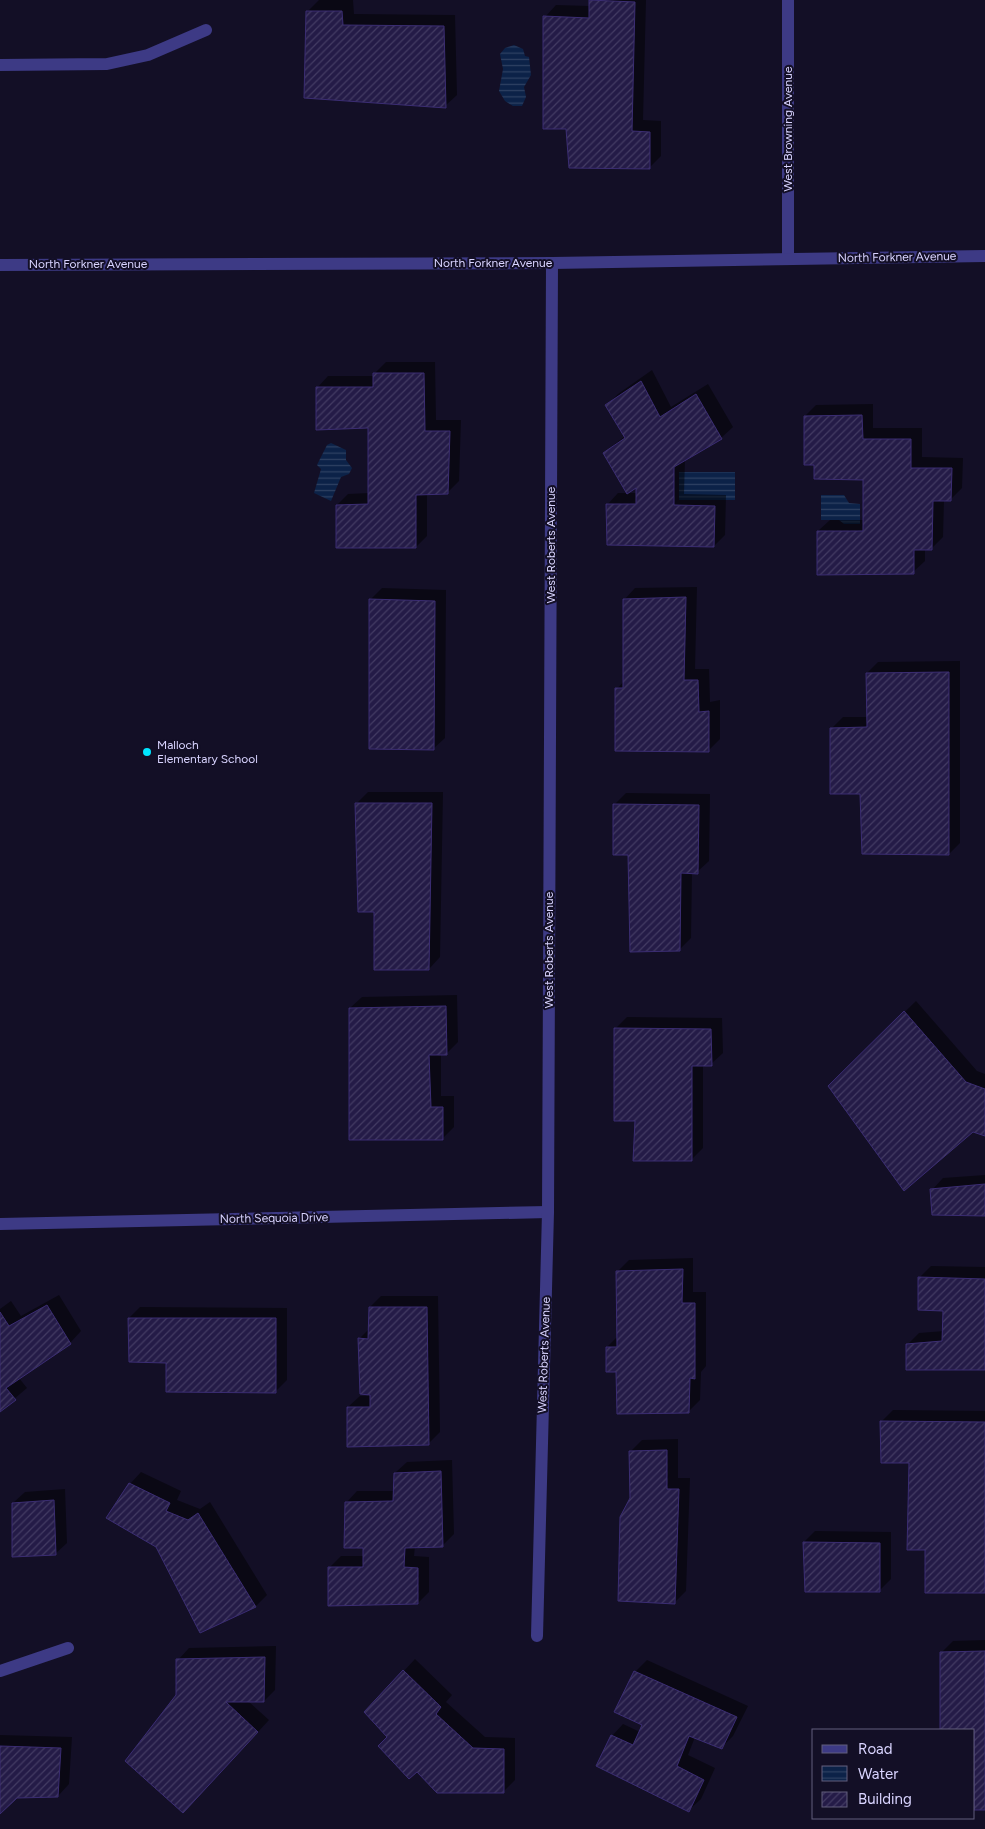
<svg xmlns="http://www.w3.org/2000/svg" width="985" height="1829" viewBox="0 0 985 1829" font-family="Figtree,sans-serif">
	<defs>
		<pattern id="water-rules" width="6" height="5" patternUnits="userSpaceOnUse" patternTransform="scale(1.25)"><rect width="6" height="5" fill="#0c2248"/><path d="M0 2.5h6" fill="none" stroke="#2f4163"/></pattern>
		<pattern id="building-hatch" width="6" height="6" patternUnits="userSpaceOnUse" patternTransform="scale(1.25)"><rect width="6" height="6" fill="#241b47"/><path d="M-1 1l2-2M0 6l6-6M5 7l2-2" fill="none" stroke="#433b63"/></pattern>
	</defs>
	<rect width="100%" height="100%" fill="#130f26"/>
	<g fill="url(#water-rules)">
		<polygon points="514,45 523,49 525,56 529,57 531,75 524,87 526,97 522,106 513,106 505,101 499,91 503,69 500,54 505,48"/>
		<polygon points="331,443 346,450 346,460 352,468 349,474 341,477 331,501 314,493 321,469 317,465 327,445"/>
		<rect x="679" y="472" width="56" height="28"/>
		<polygon points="821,495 844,495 849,503 860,504 860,524 844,524 839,520 821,520"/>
	</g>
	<g fill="#0007">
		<polygon points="319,0 353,0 354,14 455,15 457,95 445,106 307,12"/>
		<polygon points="590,0 646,0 643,120 661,121 661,156 649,168 567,128 545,17 556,5 590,6"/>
		<polygon points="386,362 435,362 436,420 461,420 459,481 447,493 427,494 427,536 416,547 337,505 348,494 369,493 369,427 317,388 328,376 374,376 375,373"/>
		<polygon points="652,370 671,407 708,384 733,427 721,438 685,459 684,494 726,495 725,535 714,546 607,505 618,493 637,493 637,486 604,453 625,436 607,405 618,394"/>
		<polygon points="873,404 873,428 922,428 922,457 963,458 962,488 950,500 944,500 943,537 931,549 925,549 925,561 913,572 818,531 830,520 864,520 864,478 816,464 805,416 816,405"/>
		<polygon points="697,587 695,669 709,669 710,702 720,700 720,739 708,751 617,689 624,681 624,600 635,588"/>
		<polygon points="382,588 446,590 445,738 433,749 370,600"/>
		<polygon points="960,661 960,843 949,854 861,793 831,729 843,717 868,717 867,673 878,662"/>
		<polygon points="368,792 443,792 440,957 429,969 375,911 356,804"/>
		<polygon points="626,793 710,794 709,861 697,872 692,872 691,938 679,950 629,854 614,805"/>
		<polygon points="457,995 458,1042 447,1053 441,1053 441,1096 454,1096 454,1127 443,1138 350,1008 362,997"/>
		<polygon points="916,1001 977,1071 985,1074 985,1134 829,1086"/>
		<polygon points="627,1017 722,1018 723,1053 711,1064 703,1065 703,1148 692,1159 636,1119 615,1029"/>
		<polygon points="985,1175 985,1214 932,1190 943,1178"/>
		<polygon points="693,1258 693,1292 706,1292 706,1366 701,1372 700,1400 688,1412 618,1371 607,1347 618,1336 618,1271 629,1260"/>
		<polygon points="931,1266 985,1267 985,1369 908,1344 919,1333 944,1331 945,1310 919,1278"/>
		<polygon points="59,1295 81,1331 70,1343 19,1378 27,1388 0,1411 0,1309 11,1301 21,1316"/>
		<polygon points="381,1296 438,1296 440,1432 428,1444 348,1407 360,1396 368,1396 359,1339 369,1329 370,1307"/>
		<polygon points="140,1307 287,1308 287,1380 275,1392 167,1362 129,1318"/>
		<polygon points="893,1410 985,1411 985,1592 926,1549 910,1461 881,1422"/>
		<polygon points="678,1439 678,1478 690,1478 686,1591 675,1602 631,1498 630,1452 642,1440"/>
		<polygon points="452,1460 454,1534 443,1545 415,1546 414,1556 429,1557 429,1592 418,1603 329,1568 341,1556 364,1556 365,1547 346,1503 357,1491 395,1491 395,1473 407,1462"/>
		<polygon points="141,1472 181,1491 177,1500 200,1509 210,1502 267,1595 256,1606 200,1631 130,1484"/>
		<polygon points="65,1489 67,1543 55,1554 13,1503 25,1492"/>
		<polygon points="815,1531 891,1532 891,1579 880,1590 804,1542"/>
		<polygon points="985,1640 985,1808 974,1808 974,1730 941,1730 942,1652 953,1641"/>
		<polygon points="276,1646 275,1690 264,1701 248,1701 269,1720 195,1800 178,1695 178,1660 189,1648"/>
		<polygon points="415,1659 452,1695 446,1702 485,1737 515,1738 515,1780 503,1792 388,1737 366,1712"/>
		<polygon points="647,1660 748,1706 733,1736 722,1747 695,1737 688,1755 715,1768 701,1799 689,1810 612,1736 623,1724 640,1732 643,1724 616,1711 635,1672"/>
		<polygon points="0,1735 72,1737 69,1784 58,1796 17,1796 0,1812"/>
	</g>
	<g fill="url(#building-hatch)" stroke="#3b2d73">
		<polygon points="589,0 635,2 632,131 650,132 650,169 569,168 566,129 543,129 543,16 589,18"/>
		<polygon points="306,11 342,11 343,25 444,26 446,108 304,98"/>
		<polygon points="373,373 424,373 425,431 450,431 448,494 416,495 416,548 336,548 336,505 368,504 368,428 316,430 316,387 373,387"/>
		<polygon points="641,381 660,417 696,394 722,439 674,467 674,505 715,506 714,547 607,545 606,504 636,504 636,488 627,494 603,453 625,438 605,405"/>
		<polygon points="862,415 863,439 911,439 911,468 952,468 951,501 933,501 932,550 914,550 914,574 817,575 817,531 863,531 863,480 814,479 814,465 804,465 804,416"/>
		<polygon points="686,597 684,680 698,680 699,712 709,711 709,752 615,751 615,688 623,688 623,599"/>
		<polygon points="369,599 435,601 434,750 369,749"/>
		<polygon points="949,672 949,855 862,854 860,794 830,794 830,728 867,727 866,673"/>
		<polygon points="355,803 432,803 429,970 374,970 374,912 358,912"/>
		<polygon points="613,804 699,805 698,874 681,873 680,951 630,952 628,855 613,855"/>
		<polygon points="446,1006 447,1055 429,1055 431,1107 443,1107 443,1140 349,1140 349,1008"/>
		<polygon points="904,1011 966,1082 985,1089 985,1136 973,1132 904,1191 828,1086"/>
		<polygon points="614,1028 711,1029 712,1066 692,1066 692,1161 633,1161 635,1121 614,1121"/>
		<polygon points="985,1184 985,1216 932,1215 930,1189"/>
		<polygon points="683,1269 682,1303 695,1303 695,1379 690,1378 689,1413 617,1414 616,1372 606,1372 606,1347 617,1347 616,1271"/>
		<polygon points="918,1277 985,1279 985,1370 906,1370 906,1344 942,1341 943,1311 918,1310"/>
		<polygon points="47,1305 71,1344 6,1388 16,1400 0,1412 0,1312 9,1326"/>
		<polygon points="369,1307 427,1307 429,1445 347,1447 347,1407 370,1407 370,1395 360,1394 358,1338 368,1339"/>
		<polygon points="128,1318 276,1318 276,1393 166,1392 166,1363 129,1362"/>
		<polygon points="880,1421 985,1422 985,1593 925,1593 925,1550 907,1550 909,1463 881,1463"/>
		<polygon points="667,1450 667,1489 679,1489 675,1604 618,1601 620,1517 630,1498 629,1451"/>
		<polygon points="441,1471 443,1547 405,1548 404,1567 418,1568 418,1604 328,1606 328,1567 363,1567 363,1548 344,1548 345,1502 393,1501 394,1473"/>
		<polygon points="129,1483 170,1503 166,1511 188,1520 198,1513 256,1607 200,1633 156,1547 106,1518"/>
		<polygon points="54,1500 56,1555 12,1557 12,1503"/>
		<polygon points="803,1542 880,1543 880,1592 805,1592"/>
		<polygon points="985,1651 985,1810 974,1810 974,1730 940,1730 940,1652"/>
		<polygon points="265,1657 264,1702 226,1702 258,1732 183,1813 125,1761 176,1695 176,1659"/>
		<polygon points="403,1670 441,1707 436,1714 473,1748 504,1749 504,1793 437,1793 417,1772 409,1779 378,1746 387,1737 364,1712"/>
		<polygon points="634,1671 737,1717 722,1749 689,1736 677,1766 704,1780 689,1812 596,1766 611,1735 633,1745 642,1725 614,1712"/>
		<polygon points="0,1746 61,1748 58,1797 17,1798 0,1814"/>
	</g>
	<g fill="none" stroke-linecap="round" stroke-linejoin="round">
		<g stroke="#3d3a85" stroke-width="12">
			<polyline points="788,0 788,258"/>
			<polyline points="0,65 107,64 148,55 206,30"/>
			<polyline points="0,265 552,263 985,256"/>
			<polyline points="0,1224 548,1212"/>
			<polyline points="537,1636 548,1212 552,263"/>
			<polyline points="0,1671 68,1648"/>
		</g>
	</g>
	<circle fill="#00e5ff" stroke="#130f26" stroke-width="2" cx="147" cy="752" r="5"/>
	<g text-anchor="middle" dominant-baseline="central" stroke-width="4" stroke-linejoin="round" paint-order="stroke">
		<g font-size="12" fill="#d9d4ff" stroke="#130f26">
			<text transform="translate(788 129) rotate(-90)">West Browning Avenue</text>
			<text transform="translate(897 257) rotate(-1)">North Forkner Avenue</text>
			<text x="493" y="263">North Forkner Avenue</text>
			<text x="88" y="264">North Forkner Avenue</text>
			<text transform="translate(551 545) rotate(-90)">West Roberts Avenue</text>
			<text transform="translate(549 950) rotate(-90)">West Roberts Avenue</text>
			<text transform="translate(274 1218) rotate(-1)">North Sequoia Drive</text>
			<text transform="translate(544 1355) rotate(-88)">West Roberts Avenue</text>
		</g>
		<g font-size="12" fill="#d9d4ff" stroke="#130f26" text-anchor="start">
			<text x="157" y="745">Malloch<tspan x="157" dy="14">Elementary School</tspan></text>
		</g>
	</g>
	<rect x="812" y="1729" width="162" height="90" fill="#130f26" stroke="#625e7d"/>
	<rect x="822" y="1745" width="25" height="8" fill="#3d3a85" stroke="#625e7d"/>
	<text x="858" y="1754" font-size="15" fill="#d9d4ff">Road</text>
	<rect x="822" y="1766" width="25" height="15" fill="url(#water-rules)" stroke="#625e7d"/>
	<text x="858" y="1779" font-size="15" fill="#d9d4ff">Water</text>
	<rect x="822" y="1792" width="25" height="15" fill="url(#building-hatch)" stroke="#625e7d"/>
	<text x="858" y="1804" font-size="15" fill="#d9d4ff">Building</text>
</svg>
